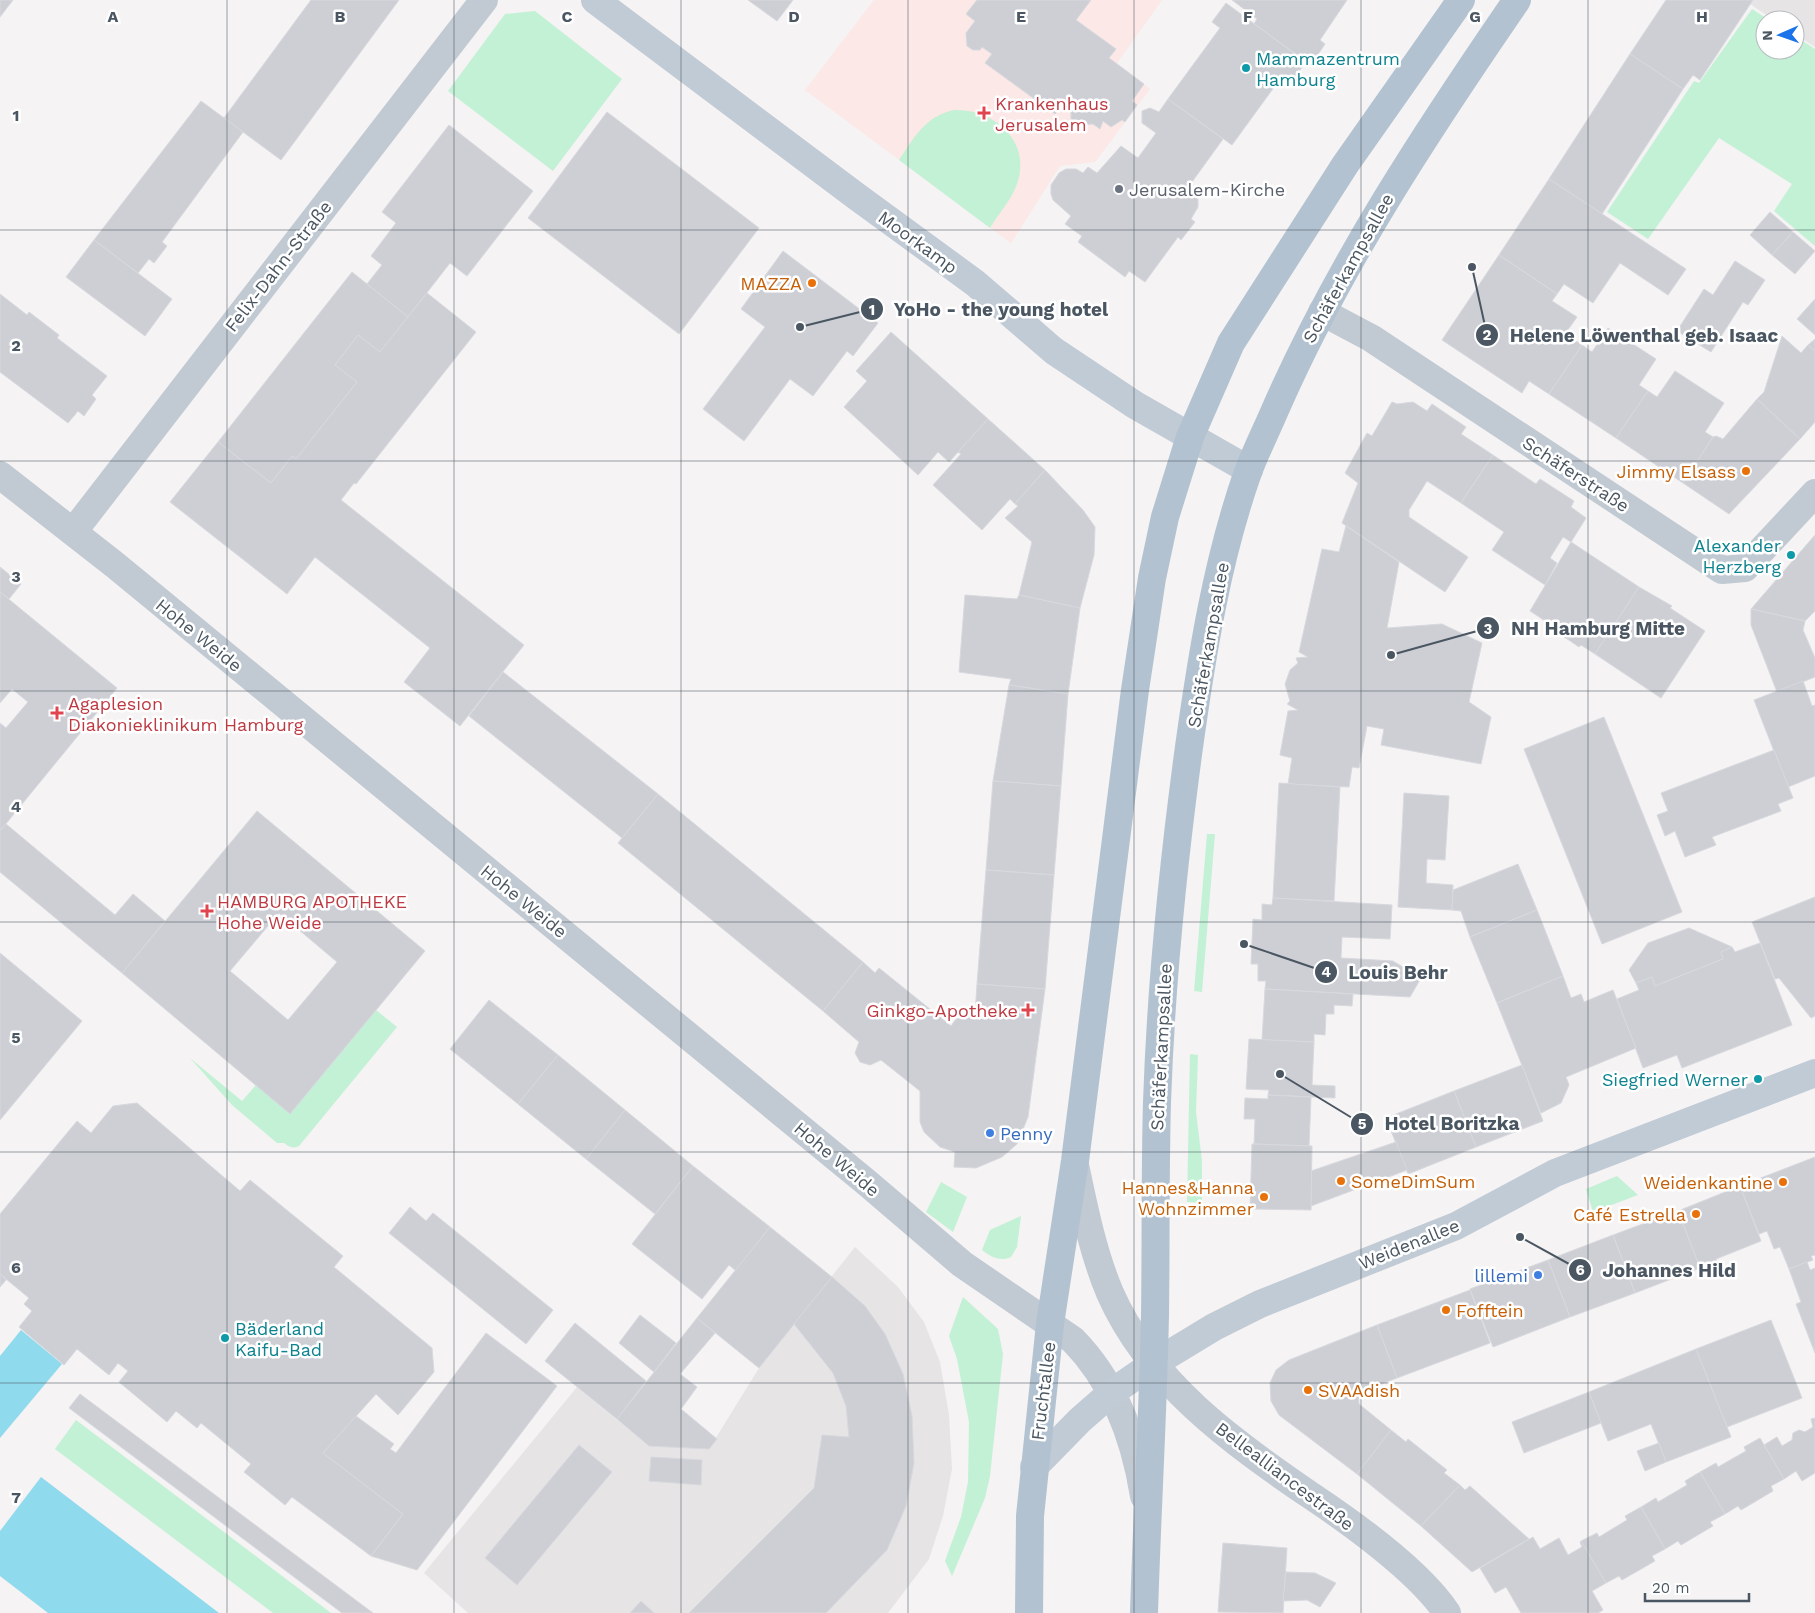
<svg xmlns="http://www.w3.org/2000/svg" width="1815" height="1613" viewBox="0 0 1815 1613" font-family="'Work Sans',sans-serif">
	<rect width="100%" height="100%" fill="#f5f3f3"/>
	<g fill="#e6e4e5">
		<polygon points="1753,0 1815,0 1815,47 1795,34 1795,20 1774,20 1750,4"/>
		<polygon points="855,1247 898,1287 924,1322 940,1362 949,1415 952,1469 943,1516 929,1559 888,1613 468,1613 424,1573 577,1387 649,1446 709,1449 759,1368"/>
	</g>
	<polygon fill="#fce8e6" points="874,0 1162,0 1117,63 1150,89 1095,162 1060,166 1011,243 805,90"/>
	<g fill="#c3f1d5">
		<polygon points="1752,9 1769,20 1765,20 1765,50 1795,50 1795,36 1815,49 1815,246 1774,211 1792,184 1719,138 1648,239 1607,212 1694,81 1699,83"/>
		<polygon points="535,11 622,79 553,171 448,91 505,14"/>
		<path d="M954,110c39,-1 76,29 64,71 -5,17 -19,32 -28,47l-91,-68c15,-22 26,-44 55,-50z"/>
		<polygon points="1207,834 1215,834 1202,992 1194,991"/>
		<path d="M376,1010l21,17 -98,119c-6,3 -10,1 -15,-3h-7l-45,-38 -42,-47 52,43 14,-16 34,29z"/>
		<polygon points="1190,1054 1198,1055 1196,1112 1202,1161 1202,1203 1187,1202"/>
		<polygon points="1617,1176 1638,1195 1593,1212 1586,1189"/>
		<polygon points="941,1182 967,1197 953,1232 926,1212"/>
		<path d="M1021,1216l-4,31 -6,10c-11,5 -20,0 -29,-7l8,-20z"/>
		<polygon points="963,1297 998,1329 1003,1354 990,1476 985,1498 952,1576 945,1561 961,1517 968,1482 969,1422 957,1359 949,1336"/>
		<polygon points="76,1420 331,1613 273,1613 55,1449"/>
	</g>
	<g fill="#90daee">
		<polygon points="21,1330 62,1364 0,1438 0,1356"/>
		<polygon points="41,1477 219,1613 48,1613 0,1576 0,1531"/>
	</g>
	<g fill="#cdcfd5" stroke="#d7d9de" fill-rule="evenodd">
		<polygon points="0,0 13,0 0,17"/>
		<polygon points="311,0 399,0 281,160 224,118"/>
		<polygon points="748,0 793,0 777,21"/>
		<polygon points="977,0 1091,0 1076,20 1116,49 1109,58 1144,84 1132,101 1137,105 1125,122 1122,120 1111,127 1103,121 1100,129 1093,124 1076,125 1071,121 1071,113 1061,106 1055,114 985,63 992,54 982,47 980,50 973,50 967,46 966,33 975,21 966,14"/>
		<polygon points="1232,0 1347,0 1320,40 1325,44 1311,65 1254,24 1257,19"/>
		<polygon points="1666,0 1753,0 1700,80 1693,75 1683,89 1630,54"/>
		<polygon points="1226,3 1306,62 1292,81 1283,75 1232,145 1168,99 1220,28 1212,22"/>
		<polygon points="1630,54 1683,89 1602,214 1549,179"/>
		<polygon points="1168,99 1223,139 1184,193 1194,194 1198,198 1198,207 1191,219 1195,222 1181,240 1178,237 1145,282 1129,271 1125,277 1078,242 1082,236 1065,224 1071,216 1053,200 1051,194 1051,185 1059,173 1066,169 1076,169 1083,173 1088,167 1097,173 1121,146 1138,158 1156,133 1142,123 1142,111 1150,108 1159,112"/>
		<polygon points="201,101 243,132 162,242 167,246 154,263 149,259 138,273 94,240"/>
		<polygon points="607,112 759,228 679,334 528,218"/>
		<polygon points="449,125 533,191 467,276 450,263 408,317 367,284 382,265 371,256 396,223 382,212"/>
		<polygon points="1549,179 1686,269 1668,295 1620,263 1593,303 1564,284 1557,294 1499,255"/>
		<polygon points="1770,212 1793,232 1772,255 1750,235"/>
		<polygon points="1793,232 1815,251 1795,274 1772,255"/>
		<polygon points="94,240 172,299 145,336 66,277"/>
		<polygon points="783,251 878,323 853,356 847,351 813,396 790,379 744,441 703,409 765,327 741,309"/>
		<polygon points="1499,255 1557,294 1552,301 1577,317 1565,334 1582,345 1549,394 1529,381 1522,393 1442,340"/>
		<polygon points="1735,261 1765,280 1748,305 1743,302 1711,352 1677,331 1704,289 1713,295"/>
		<polygon points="352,272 408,317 380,352 358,335 335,365 357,382 296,459 292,456 271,483 218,442"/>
		<polygon points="427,293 476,332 356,484 354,483 341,500 524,645 460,726 404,682 430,648 315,557 287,594 170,502 218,442 271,483 292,456 296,459 357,382 335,365 358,335 380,352"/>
		<polygon points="0,294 27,315 29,312 59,335 57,338 107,376 92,395 96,399 84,416 78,411 68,423 0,372"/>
		<polygon points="1815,299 1815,335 1797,319"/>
		<polygon points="1608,328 1656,359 1639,385 1648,391 1616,438 1549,394 1582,345 1592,352"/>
		<polygon points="891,332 988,419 949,462 938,452 918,475 844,407 867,381 856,371"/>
		<polygon points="1782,336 1801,353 1808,345 1815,351 1815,422 1800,439 1757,399 1764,392"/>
		<polygon points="1815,339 1815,351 1808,345"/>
		<polygon points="1675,371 1724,403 1705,432 1713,437 1683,483 1616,438 1648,391 1657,397"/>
		<polygon points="1757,399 1800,439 1729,514 1683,483 1713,437 1716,436 1723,439"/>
		<polygon points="1392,402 1397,404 1413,402 1427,411 1432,404 1466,427 1461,434 1493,455 1461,503 1427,481 1409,510 1409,517 1468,557 1445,592 1342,523 1358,483 1345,473 1367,433 1372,436"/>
		<polygon points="988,419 1045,470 1015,504 1010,499 982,530 933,485 961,454 958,452"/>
		<polygon points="1493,455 1536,484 1540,479 1574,501 1571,507 1586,518 1571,542 1563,537 1550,558 1557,563 1545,585 1492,550 1504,532 1461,503"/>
		<polygon points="1045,470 1083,510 1095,527 1094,555 1080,608 1019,595 1032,542 1005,518 1018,506 1015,504"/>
		<polygon points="1346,526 1399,562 1387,628 1442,624 1482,643 1469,702 1491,717 1481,764 1381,745 1384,729 1367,726 1359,768 1352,767 1349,787 1288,784 1292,758 1280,755 1288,711 1298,710 1287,704 1290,701 1285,684 1290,670 1298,663 1296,658 1308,657 1299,652 1322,549 1339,552"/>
		<polygon points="1815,535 1815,611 1805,621 1751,609"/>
		<polygon points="1571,542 1639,587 1595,654 1581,645 1579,647 1548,626 1550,624 1530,611"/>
		<polygon points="0,567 21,584 9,599 0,592"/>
		<polygon points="1639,587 1672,606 1670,608 1705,631 1661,698 1595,654"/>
		<polygon points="0,592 117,688 0,831 0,723 6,728 28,702 12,689 0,703"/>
		<polygon points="965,595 1017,599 1019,595 1080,608 1068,694 1009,685 1011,679 959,672"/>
		<polygon points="1751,609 1805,621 1803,630 1815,658 1815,677 1777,692 1751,625"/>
		<polygon points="503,672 658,794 622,838 469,716"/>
		<polygon points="1803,681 1812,706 1815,705 1815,776 1788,787 1754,700"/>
		<polygon points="1009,685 1068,694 1061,786 993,781"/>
		<polygon points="1604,717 1682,912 1602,944 1524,749"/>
		<polygon points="1774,750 1793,798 1778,804 1781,811 1712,837 1716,845 1685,857 1675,831 1665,836 1657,815 1668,811 1661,793"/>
		<polygon points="993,781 1061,786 1054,875 986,870"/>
		<polygon points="1279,783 1340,787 1334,901 1273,898"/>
		<polygon points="1404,793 1449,796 1445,860 1427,859 1426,883 1453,885 1452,910 1398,907"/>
		<polygon points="658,794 863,962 823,1011 618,843"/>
		<path d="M257,811l168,140 -135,163 -168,-141zM279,913l58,49 -49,58 -58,-49z"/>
		<polygon points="6,824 115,915 133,894 165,921 122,973 0,872 0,831"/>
		<polygon points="1518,864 1537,910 1470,937 1461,911 1452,910 1453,890"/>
		<polygon points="986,870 1054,875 1045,989 977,984"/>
		<polygon points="1815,897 1815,1016 1811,1018 1779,978 1775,979 1752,922"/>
		<polygon points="1273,898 1392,905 1390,939 1342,937 1341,958 1393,961 1421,978 1410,997 1265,989 1266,981 1258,981 1258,964 1251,964 1253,919 1262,920 1262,904 1272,905"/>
		<polygon points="1537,910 1563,976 1497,1003 1470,937"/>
		<polygon points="1689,928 1732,947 1721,952 1723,959 1655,986 1652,977 1636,983 1629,970 1648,943"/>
		<polygon points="1760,943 1792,1025 1682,1068 1677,1055 1643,1068 1617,999 1639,990 1636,983 1652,977 1655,986 1723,959 1721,952 1732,947 1735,952"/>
		<polygon points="0,953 82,1021 0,1120"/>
		<polygon points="863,962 875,973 879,968 951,1026 956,1019 975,1015 977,984 1045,989 1028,1117 1017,1144 1002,1157 976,1168 954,1167 955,1152 940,1147 924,1132 920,1122 920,1091 881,1060 870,1065 860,1062 855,1053 859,1042 823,1011"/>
		<polygon points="1563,976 1571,998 1581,994 1584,1002 1613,990 1636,1048 1566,1077 1569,1085 1561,1103 1541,1113 1497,1003"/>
		<polygon points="1265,989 1353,994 1352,1006 1334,1005 1334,1014 1326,1014 1325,1035 1314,1034 1314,1042 1262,1040"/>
		<polygon points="489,1000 558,1055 518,1104 450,1049"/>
		<polygon points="1249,1039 1314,1042 1312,1085 1335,1086 1335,1098 1268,1095 1269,1090 1246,1089"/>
		<polygon points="558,1055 625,1110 586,1159 518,1104"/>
		<polygon points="1522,1065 1543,1121 1476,1147 1454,1091"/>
		<polygon points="1454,1091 1476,1147 1408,1174 1386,1118"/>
		<polygon points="1268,1095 1311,1097 1309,1146 1254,1144 1255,1119 1244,1119 1245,1098 1268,1099"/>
		<polygon points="137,1103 240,1191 250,1180 343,1256 334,1267 432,1348 434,1372 398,1415 376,1394 323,1453 403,1514 371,1556 292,1497 285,1505 244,1472 251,1464 201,1423 197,1428 176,1411 167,1422 119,1382 128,1371 118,1363 109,1375 77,1349 64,1365 19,1327 32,1311 24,1304 29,1298 0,1274 0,1214 77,1121 91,1133 113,1106"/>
		<polygon points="625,1110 693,1166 655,1214 586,1159"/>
		<polygon points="1396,1142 1407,1170 1311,1206 1311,1171"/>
		<polygon points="1252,1144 1312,1146 1311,1210 1250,1209"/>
		<polygon points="1815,1157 1815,1255 1811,1256 1813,1260 1789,1269 1780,1247 1774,1249 1767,1231 1759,1234 1740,1186"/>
		<polygon points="693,1166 770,1227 736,1271 729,1265 702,1299 632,1244"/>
		<polygon points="1740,1186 1761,1241 1716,1259 1717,1262 1700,1268 1678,1211"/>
		<polygon points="410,1207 426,1221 433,1213 553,1310 526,1344 389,1233"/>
		<polygon points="1678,1211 1700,1268 1635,1293 1613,1235"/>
		<polygon points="770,1227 832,1277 759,1368 697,1318"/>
		<polygon points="1613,1235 1635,1293 1570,1317 1548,1260"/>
		<polygon points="1548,1260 1570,1317 1493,1347 1470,1289"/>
		<polygon points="1807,1262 1810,1270 1815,1268 1815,1353 1796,1304 1801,1302 1789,1269"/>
		<polygon points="0,1274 6,1280 0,1287"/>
		<polygon points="832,1277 865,1306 885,1334 903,1374 912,1416 914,1463 906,1506 887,1550 826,1613 689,1613 814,1488 822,1435 849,1437 846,1406 833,1373 794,1324"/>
		<polygon points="1470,1290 1490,1343 1397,1378 1377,1325"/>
		<polygon points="640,1315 676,1343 654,1372 619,1343"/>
		<polygon points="697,1318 715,1333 680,1374 697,1387 681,1409 717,1439 709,1449 649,1446 617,1419"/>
		<polygon points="1771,1320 1802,1398 1727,1427 1696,1349"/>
		<polygon points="575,1323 646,1381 617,1419 545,1361"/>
		<polygon points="1377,1325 1397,1378 1358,1393 1359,1404 1391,1430 1357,1474 1279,1415 1271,1401 1270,1383 1276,1370 1289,1360"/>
		<polygon points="486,1333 557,1386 417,1570 371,1556 403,1514 323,1453 356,1416 394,1444 390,1449 396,1453"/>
		<polygon points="1696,1349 1731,1437 1666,1462 1651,1424 1608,1441 1589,1392"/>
		<polygon points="1589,1392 1601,1423 1524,1453 1512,1422"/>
		<polygon points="80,1394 373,1613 342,1613 69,1408"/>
		<polygon points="1815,1418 1815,1473 1802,1481 1796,1471 1784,1479 1764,1445 1777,1437 1782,1446 1792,1440 1793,1433 1799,1430 1805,1432 1813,1427 1811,1419"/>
		<polygon points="1391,1430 1406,1442 1408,1439 1447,1470 1444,1473 1460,1485 1421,1526 1357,1474"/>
		<polygon points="1760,1438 1784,1479 1771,1486 1773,1491 1741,1510 1738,1506 1725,1514 1700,1472 1716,1463 1718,1467 1746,1451 1744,1447"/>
		<polygon points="1659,1443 1666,1462 1645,1471 1637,1451"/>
		<polygon points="579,1445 612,1472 517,1585 485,1558"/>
		<polygon points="651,1457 702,1460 701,1485 649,1481"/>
		<polygon points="1700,1472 1725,1514 1710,1522 1713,1526 1681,1545 1678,1541 1665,1549 1641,1507 1656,1498 1658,1502 1687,1485 1685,1481"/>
		<polygon points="1460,1485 1465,1490 1470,1486 1529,1539 1472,1572 1421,1526"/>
		<polygon points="1641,1507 1665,1549 1652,1556 1655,1561 1622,1580 1619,1576 1606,1583 1581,1541 1597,1533 1599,1537 1627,1520 1625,1516"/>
		<polygon points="1533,1537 1540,1549 1559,1538 1568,1555 1582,1547 1580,1542 1581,1541 1606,1583 1592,1591 1603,1610 1598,1613 1521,1613 1506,1587 1495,1593 1480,1568"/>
		<polygon points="1223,1543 1287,1548 1283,1613 1218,1612"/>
		<polygon points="1286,1572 1315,1573 1336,1583 1320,1607 1307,1600 1283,1601"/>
		<polygon points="641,1601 654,1613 630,1613"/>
	</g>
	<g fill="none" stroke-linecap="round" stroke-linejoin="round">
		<g stroke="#c1cad2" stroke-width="28">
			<polyline points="1322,312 1371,338 1722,570 1745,568 1815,493"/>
			<path d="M0,475l115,90 751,617 96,82 111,76c41,42 62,99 71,156"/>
			<polyline points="73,532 484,0"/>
			<path d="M1075,1165c9,43 18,88 35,128 39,89 122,149 200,202 42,28 110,77 137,118"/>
		</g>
		<g stroke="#c1cbd6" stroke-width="28">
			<polyline points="595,0 856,196 975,283 1054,351 1135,405 1249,470"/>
			<polyline points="1034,1467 1080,1420 1111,1393 1153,1364 1214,1327 1260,1304 1456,1226 1555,1173 1815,1073"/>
		</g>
		<g stroke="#b3c2d1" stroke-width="28">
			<polyline points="1029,1613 1030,1516 1050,1324 1075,1161 1135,690 1152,578 1165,517 1190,437 1231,343 1345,165 1461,0"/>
			<path d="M1144,1613c3,-99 9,-198 11,-298 1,-71 0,-142 2,-213 4,-119 16,-237 32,-355 13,-93 28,-187 59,-275 8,-21 18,-41 27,-62 64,-146 152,-279 242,-410"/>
		</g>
	</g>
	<path fill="none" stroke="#4a5661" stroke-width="1" stroke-opacity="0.55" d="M227,0v1613M454,0v1613M681,0v1613M908,0v1613M1134,0v1613M1361,0v1613M1588,0v1613M0,230h1815M0,461h1815M0,691h1815M0,922h1815M0,1152h1815M0,1383h1815"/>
	<g fill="#0f9aa8" stroke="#fff" stroke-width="2">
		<circle cx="1246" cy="68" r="5"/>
		<circle cx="1791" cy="555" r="5"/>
		<circle cx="1758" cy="1079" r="5"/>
		<circle cx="225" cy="1338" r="5"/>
	</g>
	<g fill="#e0444e" stroke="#fff" stroke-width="2">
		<path d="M981.5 105.5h5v5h5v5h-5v5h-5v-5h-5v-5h5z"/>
		<path d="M54.5 705.5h5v5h5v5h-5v5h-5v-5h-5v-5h5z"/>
		<path d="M204.5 903.5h5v5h5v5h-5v5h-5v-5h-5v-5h5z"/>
		<path d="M1025.5 1002.5h5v5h5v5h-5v5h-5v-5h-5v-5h5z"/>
	</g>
	<circle fill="#6b7280" stroke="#fff" stroke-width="2" cx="1119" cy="189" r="5"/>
	<g fill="#e8710a" stroke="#fff" stroke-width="2">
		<circle cx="812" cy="283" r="5"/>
		<circle cx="1746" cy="471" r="5"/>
		<circle cx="1341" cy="1181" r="5"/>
		<circle cx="1783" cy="1182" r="5"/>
		<circle cx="1264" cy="1197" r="5"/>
		<circle cx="1696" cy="1214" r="5"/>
		<circle cx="1446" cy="1310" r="5"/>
		<circle cx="1308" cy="1390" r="5"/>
	</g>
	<g fill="#3f7fe0" stroke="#fff" stroke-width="2">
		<circle cx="990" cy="1133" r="5"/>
		<circle cx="1538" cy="1275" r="5"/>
	</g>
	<g text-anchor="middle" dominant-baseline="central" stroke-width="5" stroke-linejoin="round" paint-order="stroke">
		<g font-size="18" fill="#0d838f" stroke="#fff" text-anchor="start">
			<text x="1256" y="58">Mammazentrum<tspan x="1256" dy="21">Hamburg</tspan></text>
			<text x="1781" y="545" text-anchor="end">Alexander<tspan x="1781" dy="21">Herzberg</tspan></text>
			<text x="1748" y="1079" text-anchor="end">Siegfried Werner</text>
			<text x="235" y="1328">Bäderland<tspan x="235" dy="21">Kaifu-Bad</tspan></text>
		</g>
		<g font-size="18" fill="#be3a42" stroke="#fff" text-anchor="start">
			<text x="995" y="103">Krankenhaus<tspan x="995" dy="21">Jerusalem</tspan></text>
			<text x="68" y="703">Agaplesion<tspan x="68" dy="21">Diakonieklinikum Hamburg</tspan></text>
			<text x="217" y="901">HAMBURG APOTHEKE<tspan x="217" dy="21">Hohe Weide</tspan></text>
			<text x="1018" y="1010" text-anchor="end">Ginkgo-Apotheke</text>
		</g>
		<g font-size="18" fill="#5b616d" stroke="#fff" text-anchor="start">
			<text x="1129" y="189">Jerusalem-Kirche</text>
		</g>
		<g font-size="18" fill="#4a5661" stroke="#fff">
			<text transform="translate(918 242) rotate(36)">Moorkamp</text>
			<text transform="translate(278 266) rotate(-52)">Felix-Dahn-Straße</text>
			<text transform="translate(1348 268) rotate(-61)">Schäferkampsallee</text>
			<text transform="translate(1576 474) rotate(33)">Schäferstraße</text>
			<text transform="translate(199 635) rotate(39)">Hohe Weide</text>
			<text transform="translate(1208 645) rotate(-80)">Schäferkampsallee</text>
			<text transform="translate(524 901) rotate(39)">Hohe Weide</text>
			<text transform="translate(1161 1047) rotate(-87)">Schäferkampsallee</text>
			<text transform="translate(837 1159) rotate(40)">Hohe Weide</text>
			<text transform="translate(1409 1244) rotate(-22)">Weidenallee</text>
			<text transform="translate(1043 1391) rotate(-83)">Fruchtallee</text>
			<text transform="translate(1285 1476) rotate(37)">Bellealliancestraße</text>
		</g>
		<g font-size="18" fill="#c56008" stroke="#fff" text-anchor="end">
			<text x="802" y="283">MAZZA</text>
			<text x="1736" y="471">Jimmy Elsass</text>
			<text x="1351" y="1181" text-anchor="start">SomeDimSum</text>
			<text x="1773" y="1182">Weidenkantine</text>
			<text x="1254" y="1187">Hannes&amp;Hanna<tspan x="1254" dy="21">Wohnzimmer</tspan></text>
			<text x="1686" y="1214">Café Estrella</text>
			<text x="1456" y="1310" text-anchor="start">Fofftein</text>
			<text x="1318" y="1390" text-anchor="start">SVAAdish</text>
		</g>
		<g font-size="18" fill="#366cbe" stroke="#fff" text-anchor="start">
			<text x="1000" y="1133">Penny</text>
			<text x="1528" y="1275" text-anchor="end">lillemi</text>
		</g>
	</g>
	<g font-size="16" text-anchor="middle" font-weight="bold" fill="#4a5661" stroke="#fff" stroke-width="5" stroke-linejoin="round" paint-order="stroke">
		<text x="113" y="22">A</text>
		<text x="340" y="22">B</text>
		<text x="567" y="22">C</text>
		<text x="794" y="22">D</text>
		<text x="1021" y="22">E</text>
		<text x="1248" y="22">F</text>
		<text x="1475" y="22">G</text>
		<text x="1702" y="22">H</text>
		<text x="16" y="121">1</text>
		<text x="16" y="351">2</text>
		<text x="16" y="582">3</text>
		<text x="16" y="812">4</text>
		<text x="16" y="1043">5</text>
		<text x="16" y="1273">6</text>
		<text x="16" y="1503">7</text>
	</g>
	<path fill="none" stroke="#4a5661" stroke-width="2" d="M800 327L872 309M1472 267L1487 335M1391 655L1488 628M1244 944L1326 972M1280 1074L1362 1124M1520 1237L1580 1270"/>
	<g fill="#4a5661" stroke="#fff" stroke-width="2">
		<circle cx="800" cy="327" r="5"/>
		<circle cx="1472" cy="267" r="5"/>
		<circle cx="1391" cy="655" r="5"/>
		<circle cx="1244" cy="944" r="5"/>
		<circle cx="1280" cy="1074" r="5"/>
		<circle cx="1520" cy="1237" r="5"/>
		<circle cx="872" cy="309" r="12"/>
		<circle cx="1487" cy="335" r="12"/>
		<circle cx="1488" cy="628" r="12"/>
		<circle cx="1326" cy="972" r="12"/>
		<circle cx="1362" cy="1124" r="12"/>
		<circle cx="1580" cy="1270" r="12"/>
	</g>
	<g font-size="15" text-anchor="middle" font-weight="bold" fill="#fff">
		<text x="872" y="315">1</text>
		<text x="1487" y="340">2</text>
		<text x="1488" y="634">3</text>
		<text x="1326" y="977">4</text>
		<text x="1362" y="1129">5</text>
		<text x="1580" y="1275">6</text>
	</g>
	<g font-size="19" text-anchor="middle" font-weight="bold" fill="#4a5661" stroke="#fff" stroke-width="5" stroke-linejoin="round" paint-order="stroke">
		<text x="1001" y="316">YoHo - the young hotel</text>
		<text x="1644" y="342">Helene Löwenthal geb. Isaac</text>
		<text x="1598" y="635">NH Hamburg Mitte</text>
		<text x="1398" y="979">Louis Behr</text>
		<text x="1452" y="1130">Hotel Boritzka</text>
		<text x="1669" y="1277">Johannes Hild</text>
	</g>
	<g transform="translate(1780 35) rotate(268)"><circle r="24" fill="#ffffff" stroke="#b7bbc0"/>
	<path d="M0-4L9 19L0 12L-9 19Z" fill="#1a73e8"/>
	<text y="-8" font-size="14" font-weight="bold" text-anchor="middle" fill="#4a5661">N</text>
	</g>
	<path d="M1645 1593v8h104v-8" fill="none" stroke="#4a5661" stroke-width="2.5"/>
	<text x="1652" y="1593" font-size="15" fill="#4a5661" stroke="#ffffff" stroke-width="4" paint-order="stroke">20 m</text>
</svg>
